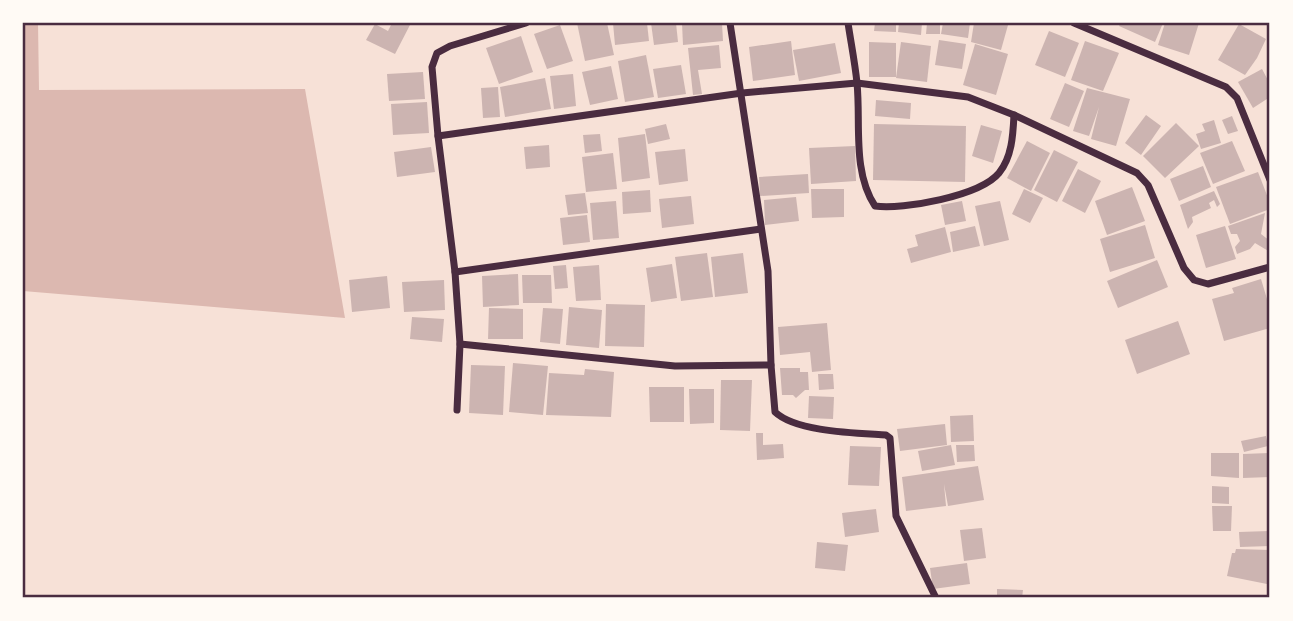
<svg xmlns="http://www.w3.org/2000/svg" width="1293" height="621" viewBox="0 0 1293 621" font-family="Ubuntu,sans-serif">
	<rect width="100%" height="100%" fill="#f7e1d7"/>
	<polygon fill="#dcb8b0" points="23,23 38,23 39,90 305,89 345,318 23,291"/>
	<g fill="#ccb4b1">
		<polygon points="392,23 411,23 395,54 366,40 375,24 388,31"/>
		<polygon points="577,23 607,23 614,55 585,61"/>
		<polygon points="613,23 647,23 649,41 615,45"/>
		<polygon points="651,23 676,23 678,42 654,45"/>
		<polygon points="682,23 722,23 723,41 683,45"/>
		<polygon points="875,23 896,23 896,32 874,31"/>
		<polygon points="899,23 922,23 921,35 898,32"/>
		<polygon points="927,23 940,23 940,34 926,34"/>
		<polygon points="943,23 970,23 968,38 941,34"/>
		<polygon points="974,23 1008,25 1001,50 971,42"/>
		<polygon points="1121,23 1163,23 1155,42 1119,26"/>
		<polygon points="1165,23 1199,23 1189,55 1158,45"/>
		<polygon points="1239,24 1266,39 1257,58 1245,75 1218,60"/>
		<polygon points="560,25 573,61 547,69 534,34"/>
		<polygon points="1049,31 1079,43 1065,77 1035,65"/>
		<polygon points="521,36 533,72 499,84 486,48"/>
		<polygon points="939,40 966,44 962,69 935,65"/>
		<polygon points="791,41 795,75 753,81 749,47"/>
		<polygon points="1085,41 1119,53 1103,91 1071,80"/>
		<polygon points="869,42 896,43 896,77 869,77"/>
		<polygon points="901,42 931,46 927,82 896,78"/>
		<polygon points="835,43 841,73 799,81 793,50"/>
		<polygon points="975,44 1008,54 996,95 963,85"/>
		<polygon points="719,45 721,68 698,70 702,94 693,95 688,48"/>
		<polygon points="646,55 654,97 625,102 618,61"/>
		<polygon points="681,65 686,94 658,98 653,69"/>
		<polygon points="611,66 618,99 590,105 582,72"/>
		<polygon points="1262,69 1270,84 1270,97 1253,108 1238,82"/>
		<polygon points="423,72 425,99 389,101 387,74"/>
		<polygon points="573,74 576,106 554,109 550,76"/>
		<polygon points="545,78 551,109 505,117 500,87"/>
		<polygon points="1065,83 1084,91 1069,127 1050,119"/>
		<polygon points="498,87 500,117 483,118 481,88"/>
		<polygon points="1087,88 1130,99 1116,146 1091,139 1099,107 1089,136 1073,131"/>
		<polygon points="876,100 911,103 910,119 875,116"/>
		<polygon points="427,102 429,133 393,135 391,104"/>
		<polygon points="1146,115 1161,126 1141,155 1125,143"/>
		<polygon points="1232,116 1238,131 1228,134 1222,120"/>
		<polygon points="1214,120 1221,143 1201,149 1196,134 1205,131 1202,124"/>
		<polygon points="1176,123 1199,146 1165,178 1143,156"/>
		<polygon points="666,124 670,139 648,144 645,129"/>
		<polygon points="874,124 966,126 965,182 873,180"/>
		<polygon points="981,125 1002,131 993,163 972,156"/>
		<polygon points="600,134 602,151 585,153 583,135"/>
		<polygon points="645,134 650,178 622,182 618,138"/>
		<polygon points="1027,141 1050,153 1031,191 1007,178"/>
		<polygon points="1232,141 1245,171 1213,184 1200,153"/>
		<polygon points="549,145 550,167 526,169 524,147"/>
		<polygon points="855,146 856,181 811,184 809,148"/>
		<polygon points="431,147 435,172 397,177 394,152"/>
		<polygon points="685,149 688,181 659,185 655,152"/>
		<polygon points="1054,150 1078,162 1057,202 1034,190"/>
		<polygon points="613,153 617,189 586,192 582,157"/>
		<polygon points="1203,166 1211,187 1179,201 1170,179"/>
		<polygon points="1078,169 1101,181 1085,213 1062,201"/>
		<polygon points="1258,172 1270,203 1270,209 1230,224 1216,187"/>
		<polygon points="808,174 809,193 760,196 759,177"/>
		<polygon points="1132,187 1145,221 1107,235 1095,201"/>
		<polygon points="811,189 844,189 844,217 812,218"/>
		<polygon points="1024,189 1043,198 1030,223 1012,214"/>
		<polygon points="650,190 651,212 623,214 622,192"/>
		<polygon points="1214,191 1220,204 1217,207 1214,200 1209,203 1211,208 1192,217 1193,222 1188,229 1180,205"/>
		<polygon points="585,193 588,213 568,215 565,195"/>
		<polygon points="691,196 694,224 662,228 659,199"/>
		<polygon points="796,197 799,221 765,225 764,200"/>
		<polygon points="616,201 619,238 593,240 590,203"/>
		<polygon points="962,201 966,221 945,225 941,205"/>
		<polygon points="1000,201 1009,240 984,246 975,206"/>
		<polygon points="1265,213 1261,234 1270,241 1270,252 1255,243 1250,249 1237,254 1235,247 1240,241 1237,234 1231,234 1228,226"/>
		<polygon points="587,215 590,242 563,245 560,218"/>
		<polygon points="1145,225 1155,258 1110,272 1100,239"/>
		<polygon points="975,226 980,246 953,252 950,232"/>
		<polygon points="1225,226 1236,259 1206,268 1196,235"/>
		<polygon points="945,227 951,252 911,263 907,249 918,246 915,235"/>
		<polygon points="707,253 713,297 681,301 675,257"/>
		<polygon points="743,253 748,293 715,297 711,257"/>
		<polygon points="1157,260 1168,287 1118,308 1107,281"/>
		<polygon points="672,264 677,298 651,302 646,268"/>
		<polygon points="566,265 568,288 555,289 553,266"/>
		<polygon points="599,265 601,300 576,301 573,267"/>
		<polygon points="518,274 519,305 483,307 482,276"/>
		<polygon points="522,275 551,275 552,303 523,303"/>
		<polygon points="387,276 390,308 352,312 349,280"/>
		<polygon points="1261,279 1270,309 1270,328 1224,341 1212,299 1234,293 1232,288"/>
		<polygon points="444,280 445,310 404,312 402,282"/>
		<polygon points="606,304 645,305 644,347 605,346"/>
		<polygon points="569,307 602,310 599,348 566,345"/>
		<polygon points="489,308 523,309 523,339 488,339"/>
		<polygon points="543,308 563,309 560,344 540,342"/>
		<polygon points="412,317 444,319 442,342 410,339"/>
		<polygon points="1178,321 1190,354 1137,374 1125,340"/>
		<polygon points="827,323 831,370 812,372 810,352 780,355 778,327"/>
		<polygon points="513,363 548,366 543,415 509,412"/>
		<polygon points="471,365 505,366 503,415 469,413"/>
		<polygon points="780,368 800,368 800,372 808,372 809,390 805,390 796,398 793,395 782,395"/>
		<polygon points="585,369 614,372 611,417 546,415 549,373 584,375"/>
		<polygon points="818,374 833,374 834,389 819,390"/>
		<polygon points="721,380 752,380 750,431 720,430"/>
		<polygon points="649,387 684,387 684,422 650,422"/>
		<polygon points="689,389 714,389 714,423 690,424"/>
		<polygon points="809,396 834,397 833,419 808,418"/>
		<polygon points="973,415 974,441 951,442 950,416"/>
		<polygon points="945,424 947,445 900,451 897,429"/>
		<polygon points="756,433 763,433 763,445 783,444 784,458 757,460"/>
		<polygon points="1266,436 1268,446 1244,452 1241,441"/>
		<polygon points="951,445 955,465 922,471 918,451"/>
		<polygon points="956,445 974,445 975,461 957,462"/>
		<polygon points="850,446 881,447 879,486 848,485"/>
		<polygon points="1211,453 1239,453 1239,478 1211,476"/>
		<polygon points="1269,453 1270,477 1243,478 1243,454"/>
		<polygon points="978,466 984,500 948,506 944,484 946,506 906,511 902,477"/>
		<polygon points="1212,486 1229,487 1229,504 1212,503"/>
		<polygon points="1212,506 1232,506 1231,531 1213,531"/>
		<polygon points="876,509 879,532 845,537 842,513"/>
		<polygon points="982,528 986,558 964,561 960,530"/>
		<polygon points="1269,531 1270,546 1240,547 1239,532"/>
		<polygon points="817,542 848,545 845,571 815,568"/>
		<polygon points="1236,549 1270,550 1267,584 1227,576 1232,553 1235,553"/>
		<polygon points="967,563 970,584 933,589 930,568"/>
		<polygon points="997,589 1023,590 1022,598 997,598"/>
	</g>
	<g fill="none" stroke-linecap="round" stroke-linejoin="round">
		<g stroke="#4a2c40" stroke-width="7">
			<path d="M848,23c3,20 7,40 9,60 4,40 -5,88 18,123 28,4 105,-10 124,-33 13,-16 14,-38 15,-58"/>
			<polyline points="1074,23 1226,87 1237,98 1270,180"/>
			<polyline points="438,136 742,93 857,83 968,97 1014,115 1137,173 1148,185 1184,268 1194,280 1208,284 1270,267"/>
			<polyline points="455,272 761,229"/>
			<polyline points="460,344 675,366 771,365 768,271 730,23"/>
			<path d="M771,365l4,47c21,20 81,21 111,23l4,3 6,78 40,82"/>
			<polyline points="457,410 460,344 455,272 438,136 432,67 437,53 450,46 526,23"/>
		</g>
	</g>
	<rect width="1293" height="621" fill="none" stroke="#fffaf5" stroke-width="49"/>
	<rect x="24" y="24" width="1244" height="572" fill="none" stroke="#4a2c40" stroke-width="2.5"/>
</svg>
